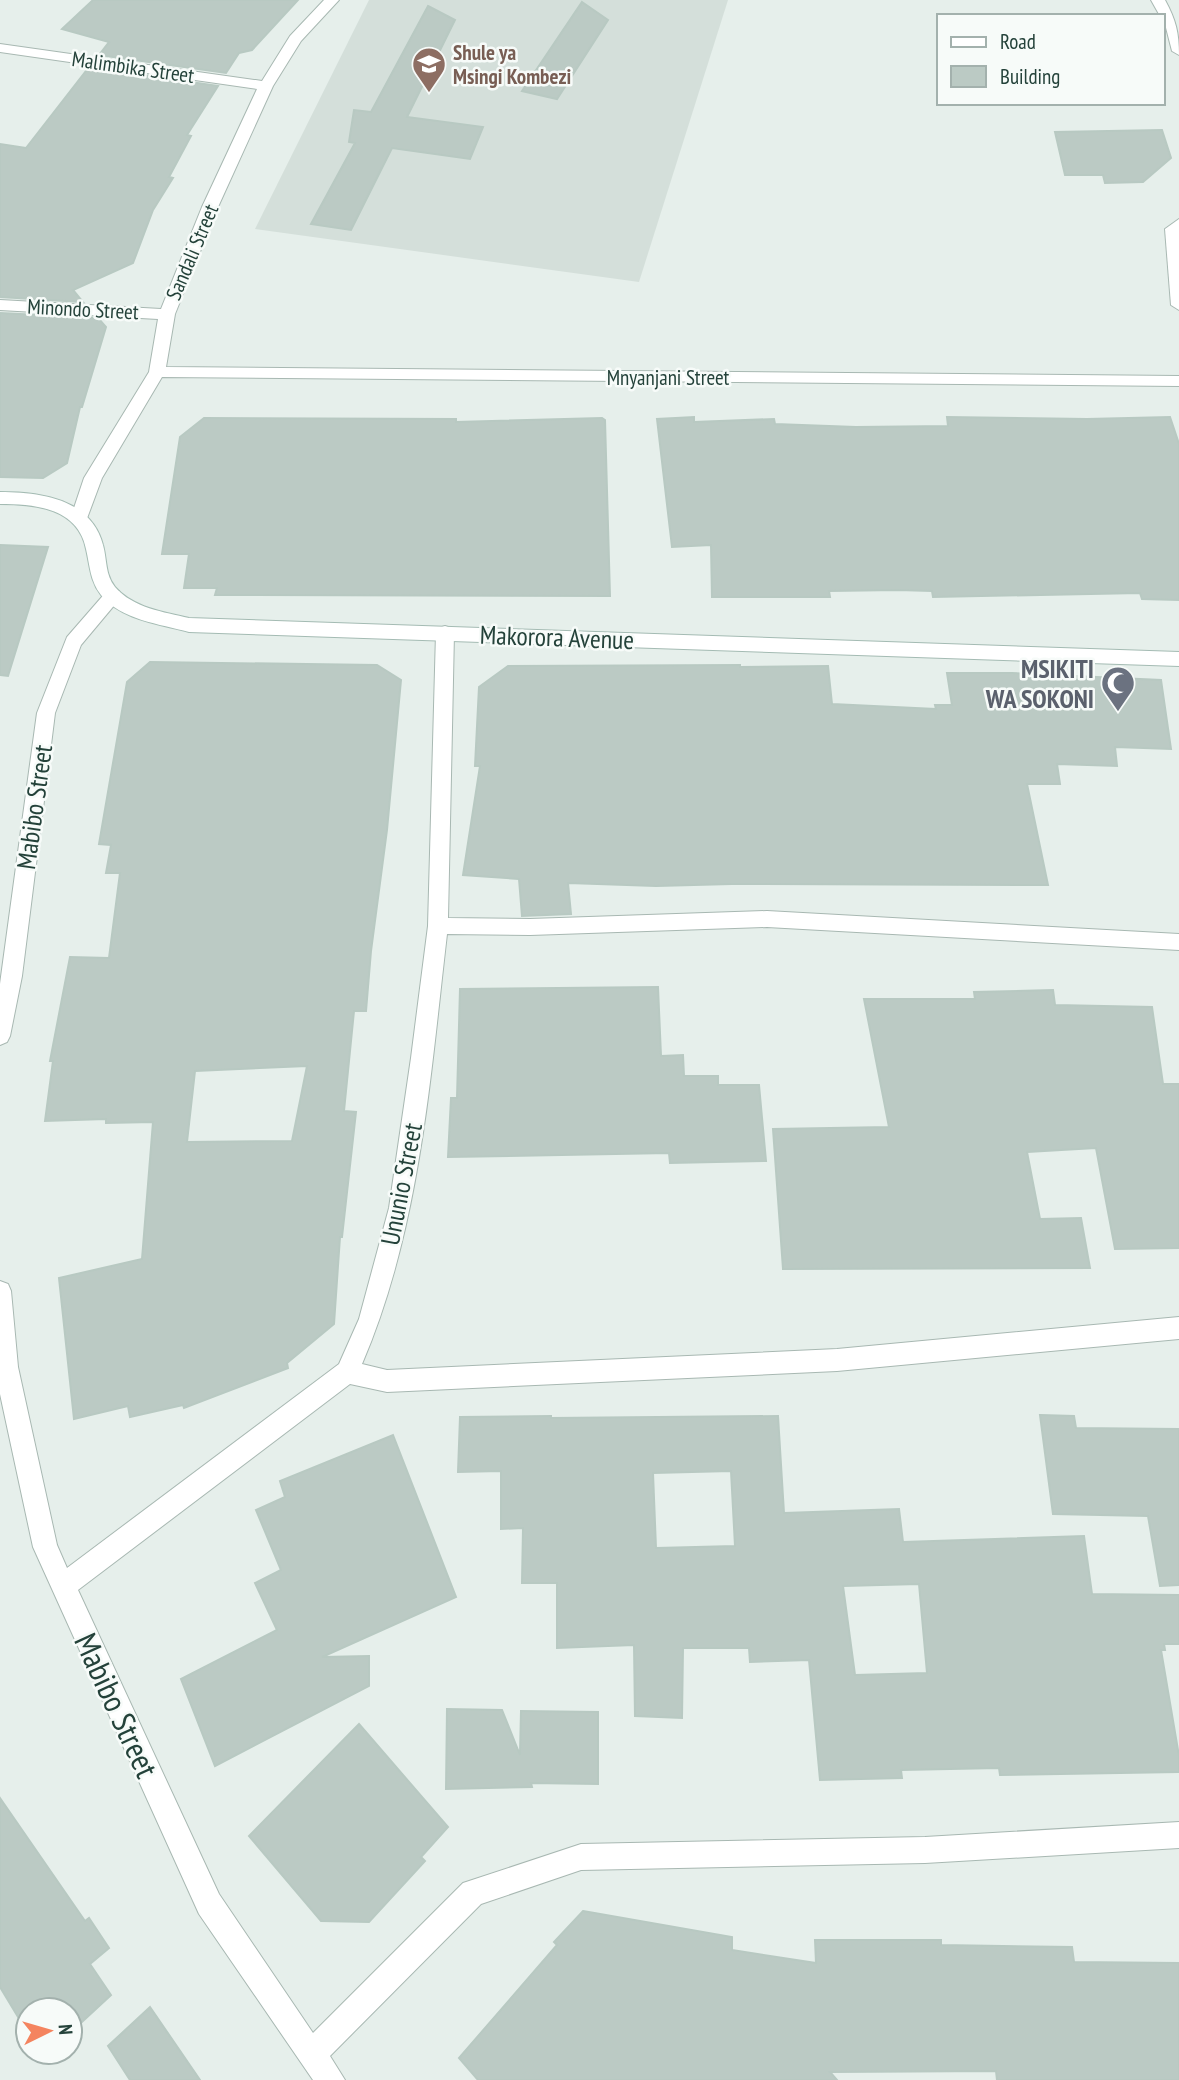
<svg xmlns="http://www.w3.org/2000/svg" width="1179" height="2080" viewBox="0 0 1179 2080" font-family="'PT Sans Narrow',sans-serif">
	<rect width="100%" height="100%" fill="#e6efeb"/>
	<polygon fill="#d4dfda" points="369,0 728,0 639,282 255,229"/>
	<g fill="#bbcac4" stroke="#b8c9c2" stroke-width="2" fill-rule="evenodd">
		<polygon points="93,0 298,0 252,50 239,53 226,73 99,55 109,42 62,29"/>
		<polygon points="582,2 608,20 557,99 522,91"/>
		<polygon points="428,6 455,20 407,117 483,127 470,159 392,148 351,230 311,224 355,143 349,142 354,110 371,112"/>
		<polygon points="89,67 218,86 187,135 191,136 169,177 173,178 153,210 133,263 73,290 83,302 0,297 0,144 26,148"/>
		<polygon points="1162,130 1171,158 1143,182 1105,183 1103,175 1065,175 1055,132"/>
		<polygon points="0,313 98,318 106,327 82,407 80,407 67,463 43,478 0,477"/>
		<polygon points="694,417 694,422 774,419 775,424 856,427 948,426 947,417 1087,419 1170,417 1179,444 1179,600 1142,599 1140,593 933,597 932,591 898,590 829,591 830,597 712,597 711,545 672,547 657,419"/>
		<polygon points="204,418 456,419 456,422 602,418 605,420 610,596 215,595 217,588 184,588 189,554 162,554 180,437"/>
		<polygon points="0,545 48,547 8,676 0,675"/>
		<path d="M150,662l227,3 24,15 -14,150 -16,121 -5,60h-12l-10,100 12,1 -14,125h-2l-6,87 -47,39 1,5 -104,40 -1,-3 -53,12 -2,-11 -54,13 -15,-141 83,-19 11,-137 -47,1v-4l-61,2 8,-60h-3l20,-104 39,1 11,-85h-14l5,-28 -12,-1 28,-162zM307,1066l-15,75 -105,1 8,-71z"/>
		<polygon points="740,665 740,667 828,666 832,704 936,709 935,705 952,705 947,673 1012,673 1161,680 1171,749 1115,747 1117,766 1057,764 1060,784 1027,784 1048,885 732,884 656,886 568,883 571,914 522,916 519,879 463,875 480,766 475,766 479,687 508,666"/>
		<polygon points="658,987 661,1056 683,1055 684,1076 718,1076 718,1085 759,1085 766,1161 670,1163 669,1153 448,1157 451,1098 457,1098 460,989"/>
		<polygon points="1053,990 1055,1005 1152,1007 1163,1084 1179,1084 1179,1248 1115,1249 1096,1148 1027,1152 1040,1219 1081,1218 1090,1268 783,1269 773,1129 889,1127 864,999 975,999 974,992"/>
		<polygon points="1040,1415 1074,1416 1076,1428 1179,1429 1179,1585 1160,1586 1148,1516 1053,1514"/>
		<path d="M551,1416v2l227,-2 6,97 115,-4 4,33 181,-6 8,58 87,1v49h-15l1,6h-4l18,106v16l-179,3 -1,-7 -98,2 1,8 -82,2 -11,-120 -59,2 -1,-14h-66l-1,70 -47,-2 -1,-71 -77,3v-65h-35l1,-55 -22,1v-58l-43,1 2,-55zM731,1471l4,75 -79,2 -3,-75zM919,1584l8,89 -72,2 -12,-89z"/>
		<polygon points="393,1435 456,1597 322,1657 369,1656 369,1686 215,1766 181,1679 277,1630 255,1583 281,1570 256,1510 285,1497 280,1481"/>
		<polygon points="447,1709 502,1710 520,1755 521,1711 598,1712 598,1784 531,1783 532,1787 446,1789"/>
		<polygon points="359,1724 448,1827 421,1857 425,1861 369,1922 321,1921 249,1836"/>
		<polygon points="0,1798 85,1921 89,1918 109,1948 90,1964 111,1995 70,2033 70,2010 28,2010 28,2025 24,2019 21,2022 0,1987"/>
		<polygon points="583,1911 732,1937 732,1950 816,1963 815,1940 941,1940 941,1945 1072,1947 1074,1962 1179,1963 1179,2080 997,2080 996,2071 830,2072 837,2080 478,2080 459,2058 557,1945 554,1942"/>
		<polygon points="150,2007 200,2080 130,2080 108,2046"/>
	</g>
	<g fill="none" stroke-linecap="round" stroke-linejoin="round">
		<g stroke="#a8b8b2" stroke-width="2">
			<g id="street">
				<polygon points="324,0 339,0 301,41 273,86 218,207 175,314 166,367 1179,376 1179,386 162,377 102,478 86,521 74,521 71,517 84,478 149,372 158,319 0,310 0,300 161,309 202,207 257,89 0,52 0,44 262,81 290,36"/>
				<path d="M1151,0h14c11,20 14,33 14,55l-7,-4 -9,-35h-3z"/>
				<polygon points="1179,219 1179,310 1171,305 1165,229"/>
				<polygon points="113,590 119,591 122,596 81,645 55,713 22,976 10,1036 7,1042 0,1045 0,984 37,713 67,637 107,591"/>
				<path d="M445,626l6,2 3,5 -6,285 82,1 237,-8 412,23v16l-412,-23 -237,8 -83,-1c-17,145 -27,295 -85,430l25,6 450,-21 342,-32v22l-342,32 -450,21 -37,-8 -272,206 141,304 94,139 150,-150 118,-39 344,-7 254,-15v26l-254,15 -344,7 -100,34 -151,152 15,24h-32l-114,-166 -166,-367 -33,-153v-113l8,3 3,7 7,76 39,178 10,23 272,-204 20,-45 30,-111 22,-150 17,-132 8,-293 3,-5z"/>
			</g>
		</g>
		<g stroke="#a4bbb3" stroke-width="2">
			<path id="secondary" d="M0,492c41,0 91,7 103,53 4,14 2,30 12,42 18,21 49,25 74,31l990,34v14l-990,-34c-29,-8 -68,-12 -88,-37 -11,-14 -11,-29 -15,-46 -8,-41 -51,-45 -86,-45z"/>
		</g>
		<use href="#street" fill="#fff" fill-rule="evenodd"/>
		<use href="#secondary" fill="#fff" fill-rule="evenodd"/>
	</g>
	<defs>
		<g id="school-pin" transform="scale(1.75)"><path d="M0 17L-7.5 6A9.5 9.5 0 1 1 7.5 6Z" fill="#8d6e63" stroke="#f7fbf9"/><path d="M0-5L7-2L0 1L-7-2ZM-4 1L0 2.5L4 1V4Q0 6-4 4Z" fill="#fff"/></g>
		<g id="mosque-pin" transform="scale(1.75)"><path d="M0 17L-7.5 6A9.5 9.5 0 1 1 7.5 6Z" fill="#6b7280" stroke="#f7fbf9"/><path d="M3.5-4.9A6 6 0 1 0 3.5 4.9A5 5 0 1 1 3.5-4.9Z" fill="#fff"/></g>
	</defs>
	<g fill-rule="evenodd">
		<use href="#school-pin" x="429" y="64"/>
		<use href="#mosque-pin" x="1118" y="683"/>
	</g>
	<g text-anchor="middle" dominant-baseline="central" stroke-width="5" stroke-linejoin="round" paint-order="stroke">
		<g font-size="21" font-weight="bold" fill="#785e54" stroke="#f7fbf9" text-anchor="start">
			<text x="453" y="52">Shule ya<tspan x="453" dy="24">Msingi Kombezi</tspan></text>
		</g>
		<g font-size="21" fill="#24423a" stroke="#f7fbf9">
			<text transform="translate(133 67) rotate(8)">Malimbika Street</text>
			<text transform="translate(192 252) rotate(-67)">Sandali Street</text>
			<text transform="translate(83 309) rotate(3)">Minondo Street</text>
			<text x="668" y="377">Mnyanjani Street</text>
		</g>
		<g font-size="26" fill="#24423a" stroke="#f7fbf9">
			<text transform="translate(557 637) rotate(2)">Makorora Avenue</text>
			<text transform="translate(34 807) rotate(-82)">Mabibo Street</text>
			<text transform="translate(401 1184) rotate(-79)">Ununio Street</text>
		</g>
		<g font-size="26" font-weight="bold" fill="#5b616d" stroke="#f7fbf9" text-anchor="end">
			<text x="1094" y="668">MSIKITI<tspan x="1094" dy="30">WA SOKONI</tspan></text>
		</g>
		<g font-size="32" fill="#24423a" stroke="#f7fbf9">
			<text transform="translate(117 1705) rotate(65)">Mabibo Street</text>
		</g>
	</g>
	<rect x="937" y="14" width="228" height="91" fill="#f7fbf9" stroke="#a3b1ad" stroke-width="2"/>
	<rect x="951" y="37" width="35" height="10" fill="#ffffff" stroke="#a3b1ad" stroke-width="2"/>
	<text x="1000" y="49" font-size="21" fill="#24423a">Road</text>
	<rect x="951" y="66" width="35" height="21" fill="#bbcac4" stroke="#a3b1ad" stroke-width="2"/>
	<text x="1000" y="84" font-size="21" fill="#24423a">Building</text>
	<g transform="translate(49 2031) rotate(85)"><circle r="33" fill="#f7fbf9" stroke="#a3b1ad" stroke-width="2"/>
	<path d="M0-5L12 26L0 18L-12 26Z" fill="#f4845f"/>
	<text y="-10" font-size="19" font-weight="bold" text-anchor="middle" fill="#24423a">N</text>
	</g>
</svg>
